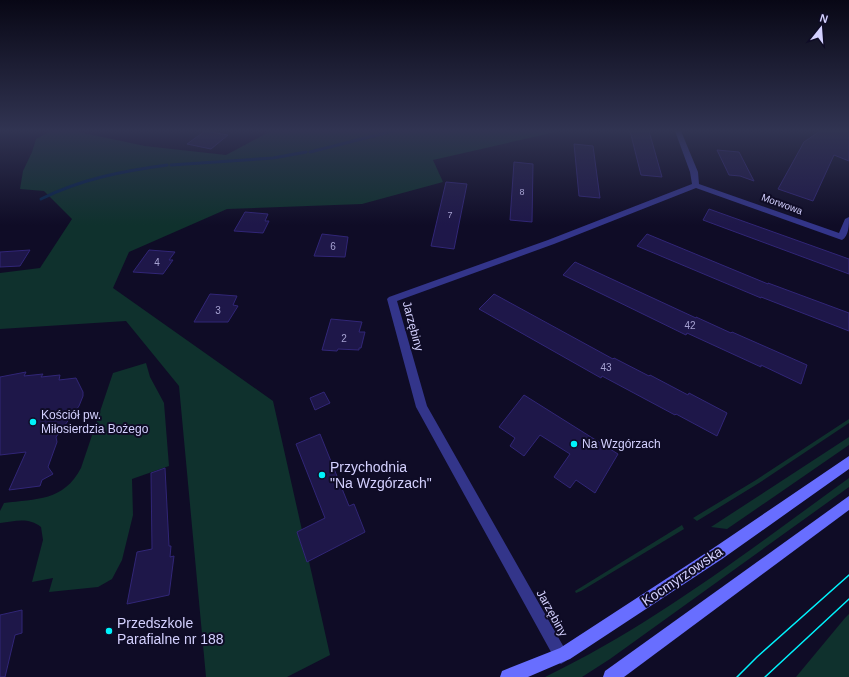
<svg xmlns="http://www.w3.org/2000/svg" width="849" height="677" viewBox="0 0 849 677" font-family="Arial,sans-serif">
	<rect width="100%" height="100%" fill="#0f0c26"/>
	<g fill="#0f312d">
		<polygon points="50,131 74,131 145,146 226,155 271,131 560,131 433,160 443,182 362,204 227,209 129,252 113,288 273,401 330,655 287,677 206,677 179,386 126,321 0,329 0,273 40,268 72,219 44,191 20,189 23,171 32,152 36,139"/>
		<path d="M146,363l4,14 14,26 5,63 -37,13 1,36 -11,45 -10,19 -14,8 -49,5 4,-14 -21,4 11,-42 -2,-13c-12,-10 -26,-6 -41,-4v-12l4,-8c32,-4 60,-2 77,-35l32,-95z"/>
		<polygon points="849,419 849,423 759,483 697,521 693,518 756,480"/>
		<polygon points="849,437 849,445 727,529 711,527"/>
		<path d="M849,478v9l-239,172 -28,18h-37c110,-53 206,-128 304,-199z"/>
		<polygon points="682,525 684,529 581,591 576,593 575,591"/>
		<polygon points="849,614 849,677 796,677 845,618"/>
	</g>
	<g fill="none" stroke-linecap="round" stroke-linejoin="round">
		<g stroke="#07244b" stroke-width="3">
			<polyline points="310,152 393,131"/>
			<polyline points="171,165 273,158 306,152"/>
			<path d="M41,199c40,-20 82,-28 126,-34"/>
		</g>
	</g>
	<g fill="#1e1749" stroke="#312677">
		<polygon points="205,131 228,135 211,149 187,144"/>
		<polygon points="630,131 649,131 662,177 641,175"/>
		<polygon points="820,131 849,131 849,161 834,155 813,201 778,189 804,142"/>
		<polygon points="574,144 593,146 600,198 579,196"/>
		<polygon points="717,150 739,152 754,181 740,176 729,175"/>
		<polygon points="514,162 533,164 532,222 510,220"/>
		<polygon points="446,182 467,184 454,249 431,246"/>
		<polygon points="709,209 849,259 849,274 703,220"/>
		<polygon points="245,212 268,214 265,221 269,221 263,233 234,231"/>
		<polygon points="322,234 348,237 345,257 314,256"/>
		<polygon points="647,234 768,284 768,283 849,313 849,331 761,297 761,298 637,246"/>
		<polygon points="30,250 20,266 0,267 0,252"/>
		<polygon points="149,250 175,252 169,260 173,260 163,274 133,272"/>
		<polygon points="575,262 696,318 696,317 731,333 732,332 807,365 801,384 761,365 761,367 687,333 686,335 563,275"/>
		<polygon points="210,294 237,296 233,305 238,306 228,322 194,322"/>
		<polygon points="494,294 613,359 614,358 649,376 650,375 688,395 689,393 727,413 717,436 676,414 675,415 602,376 601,378 479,309"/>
		<polygon points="331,319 362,322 359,332 365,332 361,348 359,348 359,350 338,349 337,351 322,350"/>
		<polygon points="26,372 24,376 43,374 41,377 60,375 59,380 76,378 83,392 83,396 79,406 56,437 57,442 48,467 53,474 42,480 40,486 9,490 26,452 0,455 0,377"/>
		<polygon points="324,392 330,403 315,410 310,398"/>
		<polygon points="524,395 618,454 595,493 576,480 570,488 554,477 570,454 540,435 524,456 510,446 515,438 499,427"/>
		<polygon points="320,434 349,506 354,504 365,532 307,562 297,532 325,518 296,444"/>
		<polygon points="165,468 169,546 171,546 170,557 174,556 169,595 127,604 137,552 152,549 151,473"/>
		<polygon points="22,610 22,633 15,635 5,677 0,677 0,615"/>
	</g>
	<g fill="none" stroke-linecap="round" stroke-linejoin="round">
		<path fill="#33358a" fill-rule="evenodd" d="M675,131h6l17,41 1,12 140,49 6,-14 4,-2c0,8 0,19 -7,23l-3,-1 -143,-51 -142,56 -157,57 30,105 139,245 3,5 -3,5 -5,3 -5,-3 -140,-254 -29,-108 2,-2 159,-57 144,-56 -2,-12z"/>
		<g fill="#686eff" fill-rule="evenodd">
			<polygon points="849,456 849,469 722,559 570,659 528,677 500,677 502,671 560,648 712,549"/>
			<polygon points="849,496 849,510 624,677 603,677 605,671"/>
		</g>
		<g stroke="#00f3fc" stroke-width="1.5">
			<polyline points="737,677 757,657 849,575"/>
			<polyline points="765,677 849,599"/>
		</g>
	</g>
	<linearGradient id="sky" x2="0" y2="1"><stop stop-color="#080715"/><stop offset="0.58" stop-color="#313452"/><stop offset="1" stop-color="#313452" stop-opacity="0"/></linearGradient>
	<rect width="849" height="225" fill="url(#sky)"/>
	<g fill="#00f3fc" stroke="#0f0c26" stroke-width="1.5">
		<circle cx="33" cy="422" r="4"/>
		<circle cx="574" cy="444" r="4"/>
		<circle cx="322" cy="475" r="4"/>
		<circle cx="109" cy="631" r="4"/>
	</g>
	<g text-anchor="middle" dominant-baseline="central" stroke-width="4" stroke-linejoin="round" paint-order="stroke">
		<g font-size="9" fill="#a6a2d2">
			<text x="522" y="192">8</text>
			<text x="450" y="215">7</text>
		</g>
		<g font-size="10" fill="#d4d1ff" stroke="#0f0c26">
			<text transform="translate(782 204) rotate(20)">Morwowa</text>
		</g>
		<g font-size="10" fill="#a6a2d2">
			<text x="333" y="246">6</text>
			<text x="157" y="262">4</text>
			<text x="218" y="310">3</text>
			<text x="690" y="325">42</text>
			<text x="344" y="338">2</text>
			<text x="606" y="367">43</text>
		</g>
		<g font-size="12" fill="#d4d1ff" stroke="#0f0c26">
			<text transform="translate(413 326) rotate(75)">Jarzębiny</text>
			<text transform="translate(552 613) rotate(61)">Jarzębiny</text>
		</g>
		<g font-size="12" fill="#d4d1ff" stroke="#0f0c26" text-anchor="start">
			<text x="41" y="415">Kościół pw.<tspan x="41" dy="14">Miłosierdzia Bożego</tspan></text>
			<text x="582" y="444">Na Wzgórzach</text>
		</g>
		<g font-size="14" fill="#d4d1ff" stroke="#0f0c26" text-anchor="start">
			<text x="330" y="467">Przychodnia<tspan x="330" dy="16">"Na Wzgórzach"</tspan></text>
			<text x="117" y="623">Przedszkole<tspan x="117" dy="16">Parafialne nr 188</tspan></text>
		</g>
		<g font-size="14" fill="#d4d1ff" stroke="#0f0c26">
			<text transform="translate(682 576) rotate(-34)">Kocmyrzowska</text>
		</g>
	</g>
	<g transform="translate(821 28) rotate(17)" stroke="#0f0c26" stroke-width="3" paint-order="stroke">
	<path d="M0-3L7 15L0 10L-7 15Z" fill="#d4d1ff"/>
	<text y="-6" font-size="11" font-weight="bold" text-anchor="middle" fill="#d4d1ff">N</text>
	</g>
</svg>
